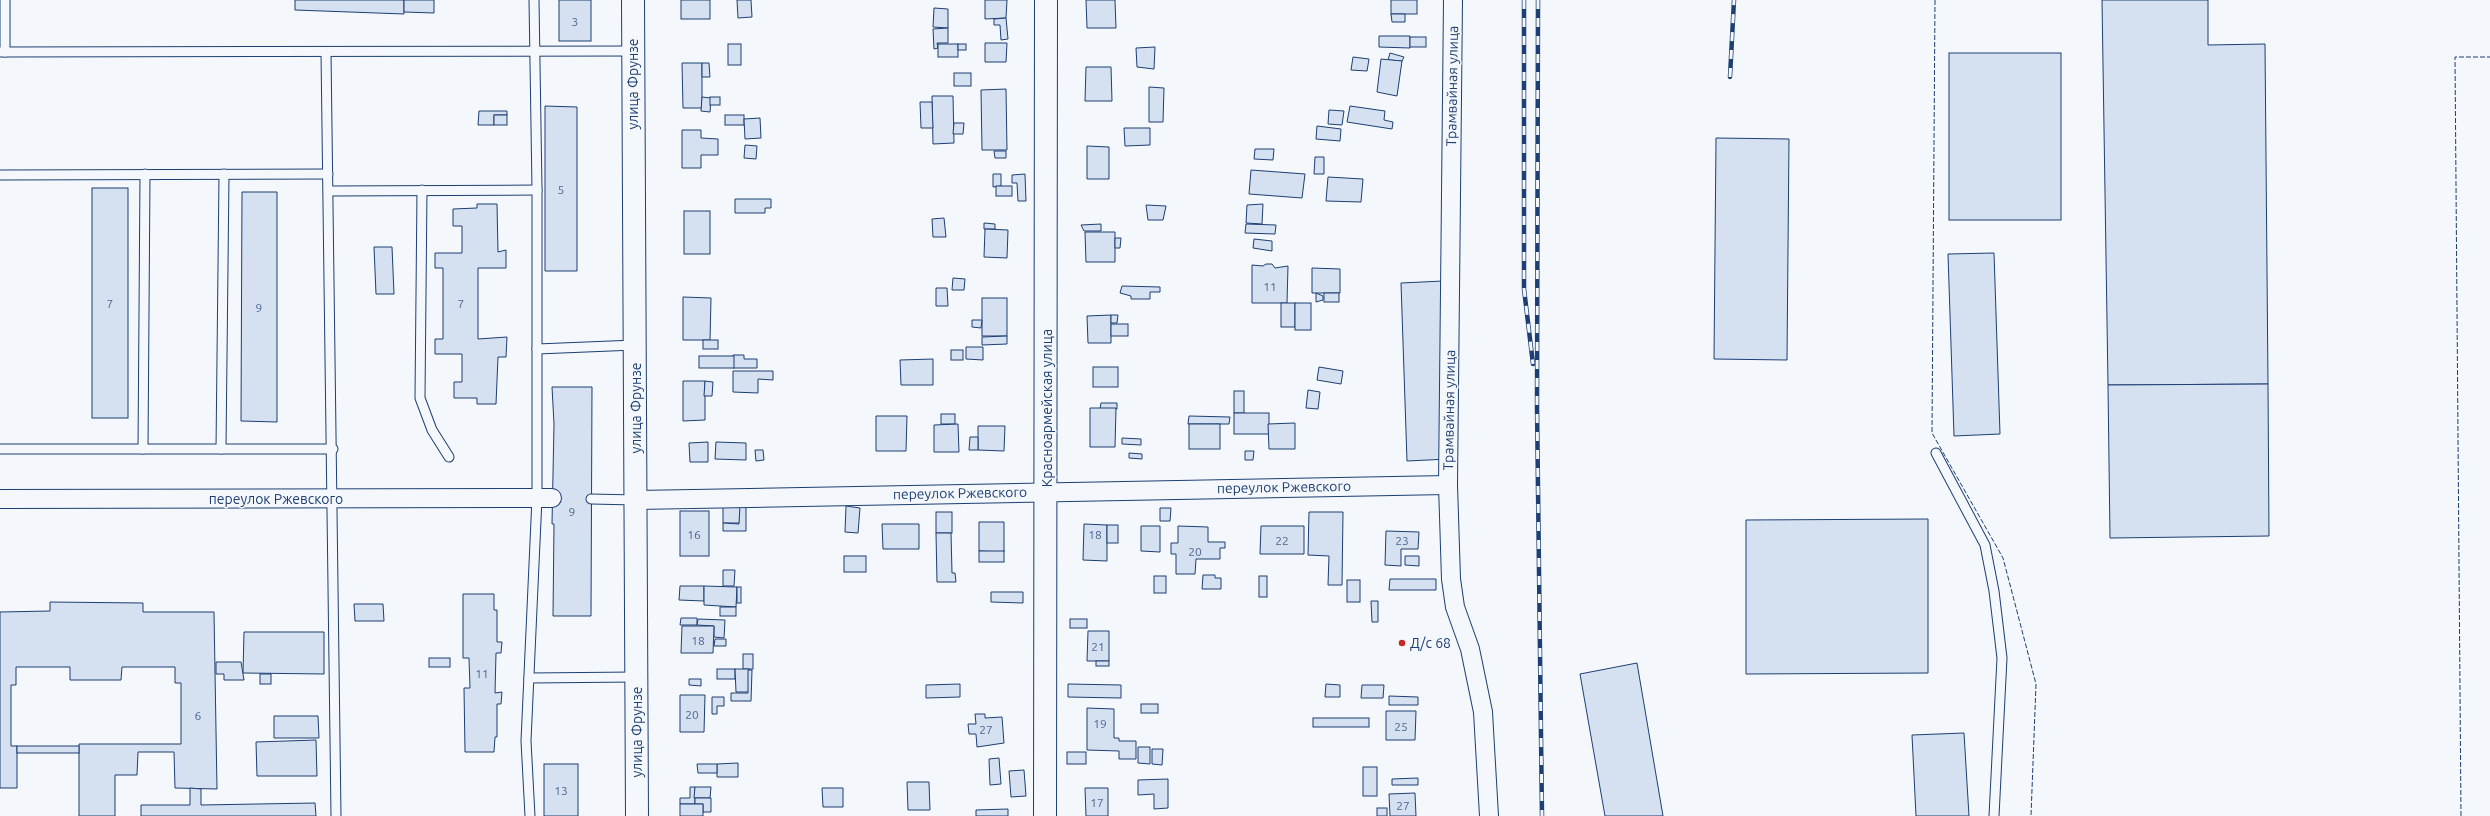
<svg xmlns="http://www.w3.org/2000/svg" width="2490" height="816" viewBox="0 0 2490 816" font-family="Ubuntu,sans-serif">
	<rect width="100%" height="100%" fill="#f4f7fb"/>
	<g fill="#d5e0f0" stroke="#1d3f73">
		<polygon points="295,0 404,0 404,14 295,10"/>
		<polygon points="404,0 434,0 434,13 404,12"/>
		<rect x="559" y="0" width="32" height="41"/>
		<rect x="681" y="0" width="29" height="19"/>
		<polygon points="737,0 751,0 752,17 738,18"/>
		<polygon points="985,0 1007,0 1006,18 985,19"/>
		<polygon points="1086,0 1115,0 1116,28 1087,28"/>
		<rect x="1391" y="0" width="26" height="14"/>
		<polygon points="2102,0 2208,0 2208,45 2265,44 2268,384 2108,385"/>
		<polygon points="934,8 948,9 948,28 933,27"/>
		<polygon points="1391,14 1405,14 1405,22 1392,22"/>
		<polygon points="1006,18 1008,39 1001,40 1000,25 994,25 994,19"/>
		<polygon points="948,28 948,43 937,43 938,48 934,49 933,29"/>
		<polygon points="1379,36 1410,36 1410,48 1379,47"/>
		<rect x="1410" y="37" width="16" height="10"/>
		<polygon points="985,43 1007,43 1006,62 985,62"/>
		<rect x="728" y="44" width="13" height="21"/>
		<rect x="938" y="44" width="20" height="13"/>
		<rect x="958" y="44" width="8" height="6"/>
		<polygon points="1155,47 1154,69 1137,67 1136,48"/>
		<polygon points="1390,53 1404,57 1402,61 1388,60"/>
		<rect x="1949" y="53" width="112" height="167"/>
		<polygon points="1353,57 1369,59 1367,71 1351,70"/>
		<polygon points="1381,59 1402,61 1397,96 1377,92"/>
		<polygon points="682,63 702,63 702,108 683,108"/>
		<polygon points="702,63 709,63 710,77 702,77"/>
		<polygon points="1086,67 1111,67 1112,101 1085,101"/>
		<rect x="954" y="73" width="17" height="13"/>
		<polygon points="1149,87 1164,88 1163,122 1149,122"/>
		<polygon points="1006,89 1007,150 982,150 981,90"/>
		<polygon points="932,96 953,96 954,143 933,144"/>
		<polygon points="702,97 711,98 710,112 701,111"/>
		<rect x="710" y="97" width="10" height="8"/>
		<polygon points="920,102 932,102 933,128 921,128"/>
		<polygon points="545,106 577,107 577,271 545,271"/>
		<polygon points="1350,106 1385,111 1384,120 1393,122 1392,129 1347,122"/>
		<polygon points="1329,110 1344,111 1342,125 1328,124"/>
		<polygon points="479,111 507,111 507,115 494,115 494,125 478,125"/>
		<rect x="494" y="115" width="13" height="10"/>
		<rect x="725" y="115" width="19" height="10"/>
		<polygon points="760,118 761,138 745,139 744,119"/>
		<polygon points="954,123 964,123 963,134 953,134"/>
		<polygon points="1317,126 1341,129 1340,141 1316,139"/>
		<polygon points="1124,128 1150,128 1150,145 1125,146"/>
		<polygon points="682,130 701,130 701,138 718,139 718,155 701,155 701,168 682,168"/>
		<polygon points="1716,138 1789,139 1787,360 1714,359"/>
		<polygon points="745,145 757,146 756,159 744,158"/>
		<polygon points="1087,146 1109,147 1109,179 1087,179"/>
		<polygon points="1255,149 1274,149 1273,160 1254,159"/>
		<polygon points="994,151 1006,151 1006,158 995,158"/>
		<polygon points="1315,157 1324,157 1324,174 1314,174"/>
		<polygon points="1251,170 1305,174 1302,198 1249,194"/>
		<polygon points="993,174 1001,174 1001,186 993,187"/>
		<polygon points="1025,174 1026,201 1018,201 1017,183 1012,183 1012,175"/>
		<polygon points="1328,177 1363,179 1361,202 1326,201"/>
		<rect x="996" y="186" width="16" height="10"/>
		<rect x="92" y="188" width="36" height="230"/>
		<polygon points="242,192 277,192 277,422 241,421"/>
		<polygon points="735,199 771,199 771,208 765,208 765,213 735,213"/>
		<polygon points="477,204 497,204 498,252 506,250 506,268 478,268 478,339 507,337 506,357 498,357 496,404 477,404 477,398 454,398 454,382 462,382 462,354 435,354 435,339 443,339 443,268 435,268 435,253 462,253 462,226 453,226 453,209 477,208"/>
		<polygon points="1263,204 1262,224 1246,223 1247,205"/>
		<polygon points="1146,205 1166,206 1163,220 1148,220"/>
		<rect x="684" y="211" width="26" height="43"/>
		<polygon points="944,218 946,237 933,237 932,219"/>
		<polygon points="984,223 995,224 995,229 984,229"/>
		<polygon points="1101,224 1101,231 1084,231 1081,225"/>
		<polygon points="1246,224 1276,225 1275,234 1245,233"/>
		<polygon points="985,229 1008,230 1007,258 984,257"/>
		<polygon points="1085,232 1115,232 1115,262 1086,262"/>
		<polygon points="1115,238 1121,238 1120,248 1115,248"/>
		<polygon points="1254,239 1272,241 1272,251 1253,248"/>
		<polygon points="374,247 392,247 394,294 376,294"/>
		<polygon points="1994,253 2000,434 1954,436 1948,254"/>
		<polygon points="1266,264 1272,264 1275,268 1288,266 1287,303 1252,303 1252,265 1263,266"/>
		<polygon points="1312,268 1340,269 1340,293 1312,293"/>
		<polygon points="953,278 965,279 964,290 952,290"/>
		<polygon points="1443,281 1449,459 1407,461 1401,283"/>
		<polygon points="1122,286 1160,287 1160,292 1150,292 1150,299 1131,299 1131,296 1120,293"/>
		<polygon points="936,288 947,288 948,306 936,306"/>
		<polygon points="1316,293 1323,296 1323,300 1316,302"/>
		<rect x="1324" y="293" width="15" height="9"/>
		<polygon points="683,297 711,298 710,340 683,340"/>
		<rect x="982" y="298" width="25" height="38"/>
		<rect x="1281" y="303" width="14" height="24"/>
		<rect x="1295" y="303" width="16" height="27"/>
		<polygon points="1111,315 1111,343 1088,343 1087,316"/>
		<polygon points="1111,315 1118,315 1117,323 1111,323"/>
		<polygon points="972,320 982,320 981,328 972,327"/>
		<rect x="1111" y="324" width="17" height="12"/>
		<polygon points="1007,336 1007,344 982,345 982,337"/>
		<rect x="703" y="340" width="15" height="9"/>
		<polygon points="966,347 983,347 983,360 966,359"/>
		<rect x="951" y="350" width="12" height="10"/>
		<polygon points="733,355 744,355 744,359 757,359 757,368 733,368"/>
		<rect x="699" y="356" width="35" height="12"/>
		<polygon points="933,359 933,385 901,385 900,360"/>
		<rect x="1093" y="367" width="25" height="20"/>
		<polygon points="1319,367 1343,371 1341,384 1317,380"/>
		<polygon points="733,371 773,371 773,380 758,379 758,393 733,392"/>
		<polygon points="683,381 705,381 705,420 683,421"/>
		<polygon points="705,381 713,382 712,396 704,396"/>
		<polygon points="2268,384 2269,536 2110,538 2108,385"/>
		<polygon points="552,387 592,387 591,616 553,616 554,524 552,524 554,424"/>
		<polygon points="1308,390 1320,392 1318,409 1306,408"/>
		<rect x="1234" y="391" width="10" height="22"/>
		<polygon points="1101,403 1117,403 1117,409 1100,409"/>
		<polygon points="1090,408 1116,408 1115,447 1090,447"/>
		<rect x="1234" y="413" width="35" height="21"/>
		<rect x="941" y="414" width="14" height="10"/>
		<polygon points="876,416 907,416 906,451 876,451"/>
		<polygon points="1189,416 1230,417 1229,424 1188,424"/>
		<polygon points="1295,423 1295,449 1269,449 1268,424"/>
		<polygon points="958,424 959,452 934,452 934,425"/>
		<rect x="1189" y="424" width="31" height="25"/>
		<polygon points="978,426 1005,426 1004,451 978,450"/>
		<polygon points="970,437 978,437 978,450 969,450"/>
		<polygon points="1122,438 1141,439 1141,445 1122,444"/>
		<polygon points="708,442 708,462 690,462 689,443"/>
		<polygon points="716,442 746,443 746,460 715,459"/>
		<polygon points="755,450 763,450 764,460 756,461"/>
		<polygon points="1245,451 1254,451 1253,460 1245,460"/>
		<polygon points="1129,453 1142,454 1142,459 1129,458"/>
		<polygon points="723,505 741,505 740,523 723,523"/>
		<polygon points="740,505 746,505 746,531 723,531 723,523 739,524"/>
		<polygon points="846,506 860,508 858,533 845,532"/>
		<polygon points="1160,508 1171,508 1170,521 1160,521"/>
		<rect x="680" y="511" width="29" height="45"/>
		<rect x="936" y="512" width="16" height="21"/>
		<polygon points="1309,512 1343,512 1342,585 1328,585 1329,556 1308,555"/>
		<polygon points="1928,519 1928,673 1746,674 1746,520"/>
		<polygon points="979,522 1004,522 1004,552 979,551"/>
		<polygon points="882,524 919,524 919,549 883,549"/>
		<polygon points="1084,524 1107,525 1107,561 1083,560"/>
		<rect x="1107" y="525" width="11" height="18"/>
		<polygon points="1141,526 1160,526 1160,552 1141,551"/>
		<polygon points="1178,526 1208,527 1208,542 1225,542 1225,548 1220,548 1220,559 1196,559 1195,574 1176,574 1176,554 1171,554 1171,543 1178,543"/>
		<polygon points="1261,526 1304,526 1304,554 1260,554"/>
		<polygon points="1386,531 1419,532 1418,549 1401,549 1401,566 1385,565"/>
		<polygon points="936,533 951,533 952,573 955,573 956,582 937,582"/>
		<rect x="979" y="551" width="25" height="11"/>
		<rect x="844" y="556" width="22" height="16"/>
		<polygon points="1405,556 1419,556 1419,566 1405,565"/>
		<polygon points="723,570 735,570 734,586 723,586"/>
		<polygon points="1203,575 1215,575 1215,578 1221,578 1221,589 1202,589"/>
		<rect x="1154" y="576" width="12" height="17"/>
		<rect x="1259" y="576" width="8" height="21"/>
		<polygon points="1390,579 1436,579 1436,590 1389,590"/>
		<rect x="1347" y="580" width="13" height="22"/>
		<polygon points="680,586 704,586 704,601 679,600"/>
		<polygon points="704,586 737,587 736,607 704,605"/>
		<rect x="737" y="587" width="4" height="16"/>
		<polygon points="991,592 1023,592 1023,603 991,602"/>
		<polygon points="463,594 494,594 494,610 497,610 497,642 502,642 501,653 496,653 495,693 502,692 501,704 497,704 497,737 495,737 494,752 465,752 464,688 470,688 469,658 463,658"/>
		<polygon points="1371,601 1378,601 1378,622 1372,622"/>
		<polygon points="50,602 143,603 143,612 214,612 217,789 175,788 174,752 138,752 137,775 115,775 115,816 79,816 79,744 181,744 181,683 175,683 175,667 122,667 121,680 70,680 70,667 16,667 16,685 11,685 11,746 17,746 17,788 0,788 0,612 50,611"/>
		<polygon points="354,604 383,604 384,621 355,621"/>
		<rect x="720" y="607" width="16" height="9"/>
		<polygon points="681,618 697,618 697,625 680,625"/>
		<polygon points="698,619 725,620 724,638 714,637 714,626 697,625"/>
		<rect x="1070" y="619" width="17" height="9"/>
		<polygon points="682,626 714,626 713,653 681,653"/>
		<polygon points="1088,631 1109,631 1109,661 1087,661"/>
		<polygon points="244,632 324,632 324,674 243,673"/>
		<polygon points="715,639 726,639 726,646 714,646"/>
		<rect x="743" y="654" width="10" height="15"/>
		<rect x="429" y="658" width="21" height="9"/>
		<rect x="1096" y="661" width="13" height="5"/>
		<polygon points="216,662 241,662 244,680 224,680 224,674 216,674"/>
		<polygon points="1637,663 1663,816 1605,816 1580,674"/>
		<rect x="717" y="669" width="18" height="10"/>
		<polygon points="735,669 749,669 749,692 736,692"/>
		<polygon points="748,670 752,670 751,701 731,701 731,693 748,693"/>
		<rect x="260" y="674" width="11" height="10"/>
		<polygon points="689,679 701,679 701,686 689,685"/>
		<polygon points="960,684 960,697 926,698 926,685"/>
		<polygon points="1068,684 1121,685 1121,698 1068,697"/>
		<polygon points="1326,684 1340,685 1340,697 1325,697"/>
		<polygon points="1362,685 1384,685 1383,698 1361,698"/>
		<polygon points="680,695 705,695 704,732 680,732"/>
		<polygon points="1389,696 1418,697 1418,705 1389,705"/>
		<polygon points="712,697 724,697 724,706 717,706 717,714 712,714"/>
		<rect x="1141" y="704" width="17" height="9"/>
		<polygon points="1087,708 1114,709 1114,738 1119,738 1119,741 1136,741 1136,759 1119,759 1119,751 1087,750"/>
		<polygon points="1386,711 1416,711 1415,740 1386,740"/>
		<polygon points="975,714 985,714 985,718 1002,717 1004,743 977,747 976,734 969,734 968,724 976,724"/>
		<polygon points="274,716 318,716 319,738 274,738"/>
		<rect x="1313" y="718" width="56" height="9"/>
		<polygon points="1964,733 1969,816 1916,816 1912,735"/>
		<polygon points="316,740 317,776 257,776 256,742"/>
		<rect x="17" y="746" width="62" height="7"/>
		<polygon points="1138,747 1150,747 1150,764 1138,763"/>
		<polygon points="1152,749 1163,749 1162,765 1152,764"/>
		<rect x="1067" y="752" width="19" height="12"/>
		<polygon points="999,758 1001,784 990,785 989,759"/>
		<polygon points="738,763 738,777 717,777 717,764"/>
		<rect x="544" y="764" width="34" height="52"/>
		<polygon points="697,764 717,764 717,773 698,773"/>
		<rect x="1363" y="767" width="14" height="29"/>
		<polygon points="1024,770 1026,796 1011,797 1009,771"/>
		<polygon points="1418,778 1418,785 1392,785 1392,779"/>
		<polygon points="1168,779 1168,808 1154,809 1154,794 1138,795 1138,780"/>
		<polygon points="907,782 929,782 930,810 908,810"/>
		<polygon points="690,787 695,787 695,804 680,804 680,798 690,798"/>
		<polygon points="695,787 711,787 710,798 694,798"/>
		<polygon points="190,788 201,789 201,805 315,803 316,816 141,816 141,805 190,805"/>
		<polygon points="822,788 843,788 843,807 823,807"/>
		<polygon points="1085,788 1108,788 1108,816 1086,816"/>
		<polygon points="1415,793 1416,816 1390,816 1389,794"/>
		<polygon points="695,798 711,798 711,812 703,812 703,804 695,804"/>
		<rect x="680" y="804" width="23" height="12"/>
		<rect x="1377" y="808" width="10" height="8"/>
		<polygon points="1008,809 1008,816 976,816 976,810"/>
	</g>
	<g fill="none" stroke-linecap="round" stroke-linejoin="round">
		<g stroke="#1d3f73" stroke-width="11">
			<g id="service">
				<polyline points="5,0 5,52"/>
				<polyline points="0,52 633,51"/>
				<polyline points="326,52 336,816"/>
				<polyline points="0,175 328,174"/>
				<polyline points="422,190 420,398 432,430 449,457"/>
				<polyline points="329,191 537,190"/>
				<polyline points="537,349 635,345"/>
				<polyline points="0,449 333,449"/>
				<polyline points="143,449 145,174"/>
				<polyline points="221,449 224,174"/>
				<polyline points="1936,453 1985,545 1994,591 2002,658 1994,816"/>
				<polyline points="591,499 636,500"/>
				<polyline points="529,678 636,677"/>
				<polyline points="530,816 526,741 537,498 537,190 534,0"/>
			</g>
		</g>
		<g stroke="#1d3f73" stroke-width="20">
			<g id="minor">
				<polyline points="1453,0 1448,485 1451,579 1455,607 1470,649 1483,712 1489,816"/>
				<polyline points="0,499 552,498"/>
				<polyline points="636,500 1448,485"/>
			</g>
		</g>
		<g stroke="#1d3f73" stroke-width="24">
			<g id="tertiary">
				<polyline points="633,0 637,816"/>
				<polyline points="1045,816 1046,0"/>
			</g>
		</g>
		<use href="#service" stroke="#f4f7fb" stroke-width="9"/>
		<use href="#minor" stroke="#f4f7fb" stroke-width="18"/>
		<use href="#tertiary" stroke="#f4f7fb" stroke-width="22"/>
		<g stroke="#1d3f73" stroke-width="4.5">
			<g id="rail">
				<polyline points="1524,0 1524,289 1533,364"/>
				<polyline points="1538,0 1537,406 1542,816"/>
				<polyline points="1730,77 1734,0"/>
			</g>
		</g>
		<use href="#rail" stroke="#f4f7fb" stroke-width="3" stroke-dasharray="9" stroke-linecap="butt"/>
		<g stroke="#1d3f73" stroke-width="1" stroke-dasharray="5 2" stroke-linecap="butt">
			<polyline points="1935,0 1932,433 2003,558 2036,684 2031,816"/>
			<polyline points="2461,816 2455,57 2490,57"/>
		</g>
	</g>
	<circle fill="#c62828" stroke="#f4f7fb" stroke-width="1.5" cx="1402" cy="643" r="4"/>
	<g text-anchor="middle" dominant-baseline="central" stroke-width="3" stroke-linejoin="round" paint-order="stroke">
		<g font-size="12" fill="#4b6792">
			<text x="575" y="21">3</text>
			<text x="561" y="189">5</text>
			<text x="1270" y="286">11</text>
			<text x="110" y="303">7</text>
			<text x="461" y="303">7</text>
			<text x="259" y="307">9</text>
			<text x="572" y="511">9</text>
			<text x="694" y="534">16</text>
			<text x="1095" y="534">18</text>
			<text x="1282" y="540">22</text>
			<text x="1402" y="540">23</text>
			<text x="1195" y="551">20</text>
			<text x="698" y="640">18</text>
			<text x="1098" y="646">21</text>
			<text x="482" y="673">11</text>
			<text x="692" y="714">20</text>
			<text x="198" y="715">6</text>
			<text x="1100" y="723">19</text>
			<text x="1401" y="726">25</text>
			<text x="986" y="729">27</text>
			<text x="561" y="790">13</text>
			<text x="1097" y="802">17</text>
			<text x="1403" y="805">27</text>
		</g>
		<g font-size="14" fill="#1d3f73" stroke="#f4f7fb">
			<text transform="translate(633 84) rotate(-90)">улица Фрунзе</text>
			<text transform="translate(1452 86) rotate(-89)">Трамвайная улица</text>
			<text transform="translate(636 408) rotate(-90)">улица Фрунзе</text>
			<text transform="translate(1047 408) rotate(-90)">Красноармейская улица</text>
			<text transform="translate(1449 410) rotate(-89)">Трамвайная улица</text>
			<text transform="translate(1284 487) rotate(-1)">переулок Ржевского</text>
			<text transform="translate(960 493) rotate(-1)">переулок Ржевского</text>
			<text x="276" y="499">переулок Ржевского</text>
			<text transform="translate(637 732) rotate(-90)">улица Фрунзе</text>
		</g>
		<g font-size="14" fill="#1d3f73" stroke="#f4f7fb" text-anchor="start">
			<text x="1410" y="643">Д/с 68</text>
		</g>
	</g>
</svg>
